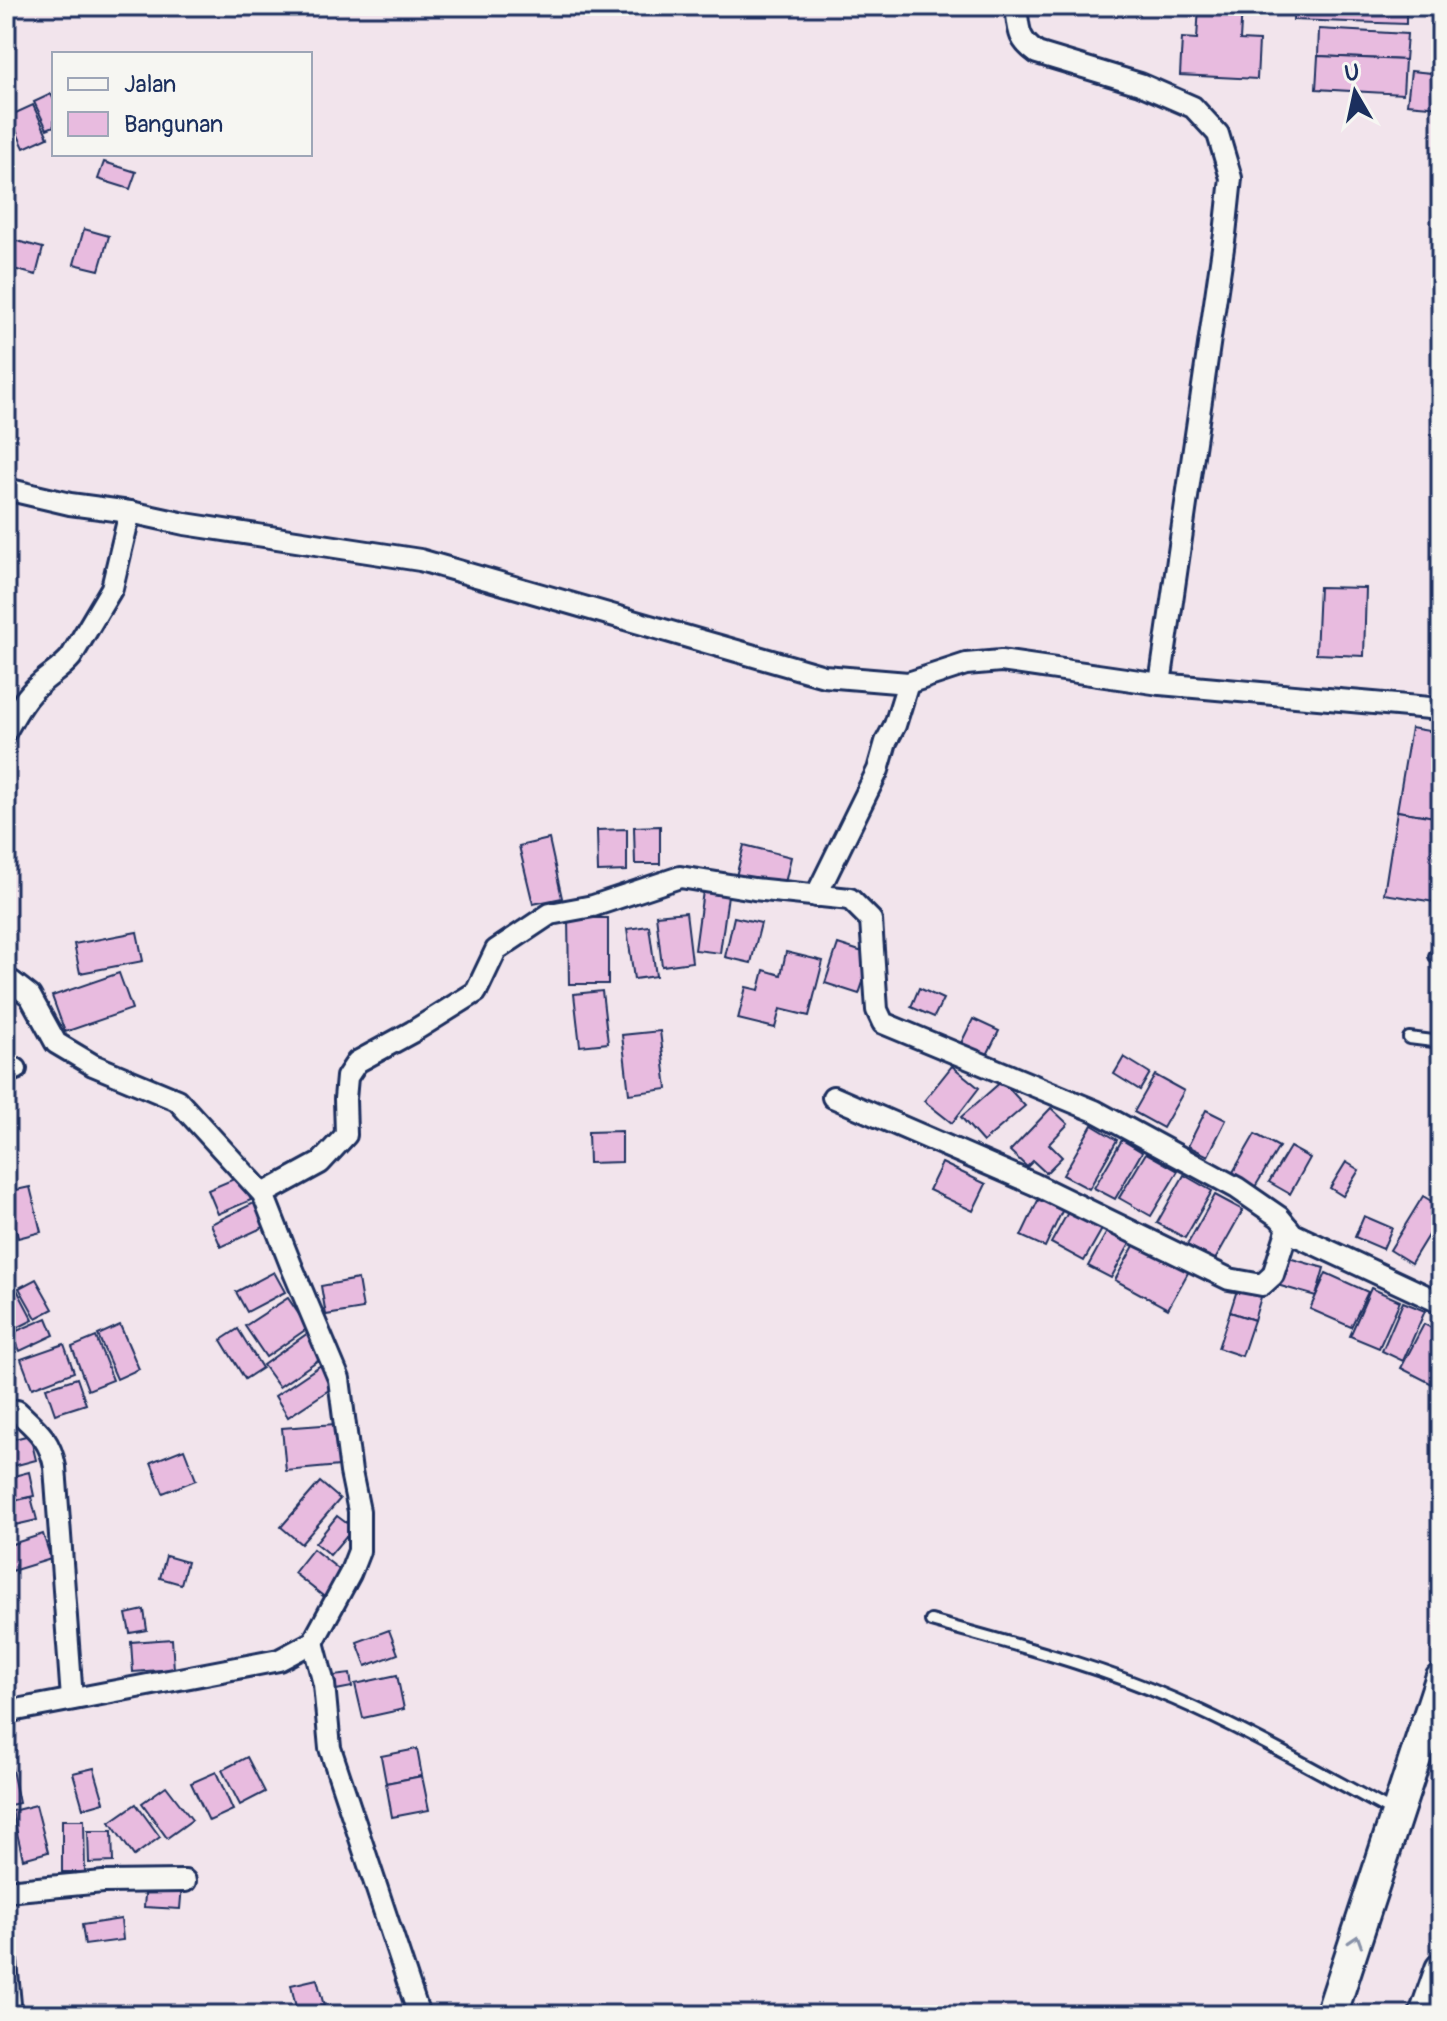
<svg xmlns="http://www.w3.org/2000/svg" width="1447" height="2021" viewBox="0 0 1447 2021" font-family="Pangolin,sans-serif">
	<rect width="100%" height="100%" fill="#f2e4ec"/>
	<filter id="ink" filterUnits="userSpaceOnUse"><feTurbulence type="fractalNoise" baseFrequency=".0125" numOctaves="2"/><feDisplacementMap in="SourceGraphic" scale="16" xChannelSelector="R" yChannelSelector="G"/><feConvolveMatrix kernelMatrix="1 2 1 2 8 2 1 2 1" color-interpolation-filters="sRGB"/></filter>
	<g filter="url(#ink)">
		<g fill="#e8bbdf" stroke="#1b2f5e" stroke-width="2">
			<polygon points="1199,6 1242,6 1240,40 1259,41 1257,79 1180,75 1182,38 1197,39"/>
			<polygon points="1294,6 1406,9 1406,24 1293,20"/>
			<polygon points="1319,29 1407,34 1405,60 1318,56"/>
			<polygon points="1318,56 1405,60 1403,94 1316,89"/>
			<polygon points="1411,71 1441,74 1441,107 1407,104"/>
			<polygon points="51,94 54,100 54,126 47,129 34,102"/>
			<polygon points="33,105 48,137 24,148 9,116"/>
			<polygon points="104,162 136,172 130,189 98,179"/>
			<polygon points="84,229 109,236 99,270 74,264"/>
			<polygon points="6,238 43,248 36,275 6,267"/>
			<polygon points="1319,587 1366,588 1364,656 1316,654"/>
			<polygon points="1411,728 1441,733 1441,818 1397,811"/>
			<polygon points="1397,811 1441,818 1441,903 1384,894"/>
			<polygon points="660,826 660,864 635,864 634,827"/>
			<polygon points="627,829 627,871 598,872 597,830"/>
			<polygon points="549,839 562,898 533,904 519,846"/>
			<polygon points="744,845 791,857 783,892 735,880"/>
			<polygon points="703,891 728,895 720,953 695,950"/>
			<polygon points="686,912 692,962 662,966 656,915"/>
			<polygon points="734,917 761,923 751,963 725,957"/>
			<polygon points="568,918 608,918 608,984 569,984"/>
			<polygon points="649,926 656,976 634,979 627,929"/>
			<polygon points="137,932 143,961 80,973 74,944"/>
			<polygon points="838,944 872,955 859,994 825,983"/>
			<polygon points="786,952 823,961 809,1016 780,1009 775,1028 738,1019 746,987 759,990 764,970 781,975"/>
			<polygon points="119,973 132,1009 65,1032 52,996"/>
			<polygon points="919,988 943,999 934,1017 911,1007"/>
			<polygon points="602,991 608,1043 580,1046 574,994"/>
			<polygon points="973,1019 999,1031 987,1055 961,1043"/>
			<polygon points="660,1031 667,1089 629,1094 622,1035"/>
			<polygon points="1124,1057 1150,1073 1140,1090 1114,1074"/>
			<polygon points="952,1066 979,1088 952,1123 924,1101"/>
			<polygon points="1155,1075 1184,1091 1163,1128 1134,1112"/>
			<polygon points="1002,1081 1025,1106 983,1142 961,1117"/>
			<polygon points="1051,1108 1068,1124 1049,1144 1062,1157 1046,1173 1033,1161 1027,1167 1010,1151"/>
			<polygon points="1206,1110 1226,1120 1208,1156 1188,1146"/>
			<polygon points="1092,1125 1117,1140 1089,1189 1063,1175"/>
			<polygon points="622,1131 622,1162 589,1163 588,1132"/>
			<polygon points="1255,1134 1279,1147 1255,1187 1232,1174"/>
			<polygon points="1122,1140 1142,1152 1115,1199 1094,1188"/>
			<polygon points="1290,1147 1310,1158 1290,1194 1269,1182"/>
			<polygon points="1146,1153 1178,1171 1151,1216 1119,1198"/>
			<polygon points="1346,1162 1359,1170 1343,1196 1330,1188"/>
			<polygon points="942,1163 986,1184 973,1211 929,1190"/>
			<polygon points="1184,1175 1212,1191 1185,1238 1157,1223"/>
			<polygon points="241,1176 251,1200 218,1214 208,1190"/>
			<polygon points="30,1187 41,1232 18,1238 7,1192"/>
			<polygon points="1041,1194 1065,1205 1045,1247 1021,1236"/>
			<polygon points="1215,1195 1243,1210 1215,1260 1187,1245"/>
			<polygon points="1423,1196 1441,1207 1441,1214 1411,1263 1390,1250"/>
			<polygon points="256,1202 266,1226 221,1247 211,1224"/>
			<polygon points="1072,1205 1105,1224 1084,1261 1051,1243"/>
			<polygon points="1364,1216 1392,1228 1383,1249 1355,1237"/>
			<polygon points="1109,1228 1132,1240 1111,1278 1088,1266"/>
			<polygon points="1136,1242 1189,1271 1168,1309 1115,1280"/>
			<polygon points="1285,1257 1324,1268 1316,1296 1277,1285"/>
			<polygon points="274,1272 285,1292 247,1312 236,1292"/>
			<polygon points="1326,1273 1368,1292 1351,1327 1310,1309"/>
			<polygon points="36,1279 53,1309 36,1318 19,1288"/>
			<polygon points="358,1279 363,1309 326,1315 321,1286"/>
			<polygon points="14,1284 33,1320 9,1332 6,1327 6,1289"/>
			<polygon points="1238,1287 1262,1294 1254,1320 1230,1312"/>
			<polygon points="1371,1288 1400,1301 1379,1348 1350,1336"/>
			<polygon points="288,1298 308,1328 266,1357 245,1326"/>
			<polygon points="1403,1302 1425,1311 1403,1361 1382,1351"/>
			<polygon points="1230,1312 1254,1320 1242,1356 1218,1348"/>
			<polygon points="47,1318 54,1335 20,1351 12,1333"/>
			<polygon points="1424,1324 1441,1333 1441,1382 1438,1387 1401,1368"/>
			<polygon points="120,1325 139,1369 117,1379 98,1335"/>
			<polygon points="238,1329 262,1368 245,1379 221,1340"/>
			<polygon points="308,1333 324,1356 279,1387 263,1365"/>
			<polygon points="96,1337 113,1380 88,1390 72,1347"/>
			<polygon points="64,1344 74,1372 32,1388 21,1359"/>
			<polygon points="324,1363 338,1384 288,1417 275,1396"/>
			<polygon points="77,1378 86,1404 55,1414 46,1388"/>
			<polygon points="335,1424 339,1466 286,1471 282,1428"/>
			<polygon points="30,1435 36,1460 6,1468 6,1441"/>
			<polygon points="184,1449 196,1480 163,1493 151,1462"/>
			<polygon points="29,1472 34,1496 6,1502 6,1478"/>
			<polygon points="320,1482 340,1499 301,1544 281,1527"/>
			<polygon points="31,1497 37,1520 15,1525 9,1502"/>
			<polygon points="337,1516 353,1528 330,1555 315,1543"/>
			<polygon points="43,1534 51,1559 12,1571 6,1546"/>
			<polygon points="313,1549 346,1575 327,1599 294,1573"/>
			<polygon points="166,1556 187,1562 181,1584 160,1578"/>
			<polygon points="144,1610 147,1630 130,1633 126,1614"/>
			<polygon points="389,1630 398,1654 366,1666 357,1642"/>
			<polygon points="172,1639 174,1669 133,1672 131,1642"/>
			<polygon points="350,1674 352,1687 336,1690 333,1676"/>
			<polygon points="397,1675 404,1709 363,1718 355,1684"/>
			<polygon points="417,1749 422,1776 386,1783 381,1756"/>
			<polygon points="247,1757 265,1792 240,1805 222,1770"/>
			<polygon points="10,1760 19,1803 6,1806 6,1761"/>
			<polygon points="94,1768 104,1802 83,1808 73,1773"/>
			<polygon points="216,1772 233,1810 209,1821 191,1783"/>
			<polygon points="422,1776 429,1810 392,1817 386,1783"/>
			<polygon points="166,1786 192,1820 167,1838 142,1803"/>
			<polygon points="136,1804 160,1837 134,1856 110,1822"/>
			<polygon points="36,1805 48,1852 23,1859 12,1811"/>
			<polygon points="62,1820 84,1820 85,1872 62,1872"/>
			<polygon points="88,1831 112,1831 113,1862 89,1863"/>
			<polygon points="146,1883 182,1885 180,1909 144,1907"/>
			<polygon points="121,1919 123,1940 85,1945 82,1925"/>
			<polygon points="317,1979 324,2006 297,2012 291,1985"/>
		</g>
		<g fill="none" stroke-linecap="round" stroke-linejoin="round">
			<g stroke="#1b2f5e" stroke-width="16">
				<g id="service">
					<polyline points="1435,956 1441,957"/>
					<polyline points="1409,1038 1441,1042"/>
					<path d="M931,1621c81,23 165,44 243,78 76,33 148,75 221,114"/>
				</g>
			</g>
			<g stroke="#1b2f5e" stroke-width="26">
				<g id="minor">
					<path d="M1016,6c3,23 1,33 21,47l103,31 53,23 25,27 13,44 -6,56 -65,450"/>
					<polyline points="6,489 70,504 130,512 185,524 420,560 824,676 908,683 966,664 1001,661 1160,684 1441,709"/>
					<path d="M6,731c10,-18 19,-35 35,-48 10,-9 21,-15 30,-26l41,-69 18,-76"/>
					<polyline points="816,896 878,770 886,742 895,725 908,683"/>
					<polyline points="6,980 12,982 30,996 56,1043 93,1065 177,1100 263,1194 291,1265 339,1379 351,1472 359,1511 359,1551 350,1574 313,1642 279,1660 6,1712"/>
					<polyline points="6,1072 16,1069"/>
					<polyline points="833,1097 1034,1184 1229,1279 1262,1285 1273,1275 1288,1228"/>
					<polyline points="263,1194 320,1163 346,1135 345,1099 347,1077 357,1062 412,1032 476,992 496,950 550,914 593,906 680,877 754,889 850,899 871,920 877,1010 883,1023 1095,1111 1237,1188 1279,1217 1293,1234 1441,1303"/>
					<path d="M17,1411c20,19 33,28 38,56l17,232"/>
					<polyline points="313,1642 324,1684 330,1748 419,2015"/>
					<polyline points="6,1891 103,1882 185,1881"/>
					<polyline points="6,1962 11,2015"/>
				</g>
			</g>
			<g stroke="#1b2f5e" stroke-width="36">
				<g id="secondary">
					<polyline points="1331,2015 1441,1679"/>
					<polyline points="1425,2015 1441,1969"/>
				</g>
			</g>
			<use href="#service" stroke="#f6f6f2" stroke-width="10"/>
			<use href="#minor" stroke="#f6f6f2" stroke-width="20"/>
			<use href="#secondary" stroke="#f6f6f2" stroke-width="30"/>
		</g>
		<defs><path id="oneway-chevron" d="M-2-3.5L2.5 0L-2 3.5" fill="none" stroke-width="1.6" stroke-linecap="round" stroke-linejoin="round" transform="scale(2)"/></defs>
		<use stroke="#8892a8" href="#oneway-chevron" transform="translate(1356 1941) rotate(-72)"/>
	</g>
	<rect width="1447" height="2021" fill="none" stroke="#f6f6f2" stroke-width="32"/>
	<rect x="16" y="16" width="1415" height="1989" fill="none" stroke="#1b2f5e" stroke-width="3" filter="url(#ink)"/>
	<rect x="52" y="52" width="260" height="104" fill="#f6f6f2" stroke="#9ea6b7" stroke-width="2"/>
	<rect x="68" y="78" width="40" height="12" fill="#f6f6f2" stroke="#9ea6b7" stroke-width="2"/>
	<text x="124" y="92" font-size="24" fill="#1b2f5e">Jalan</text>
	<rect x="68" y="112" width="40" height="24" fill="#e8bbdf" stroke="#9ea6b7" stroke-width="2"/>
	<text x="124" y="132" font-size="24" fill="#1b2f5e">Bangunan</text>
	<g transform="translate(1355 92) rotate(351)" stroke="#f6f6f2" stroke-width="6" paint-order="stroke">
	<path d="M0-6L14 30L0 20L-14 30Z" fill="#1b2f5e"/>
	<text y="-12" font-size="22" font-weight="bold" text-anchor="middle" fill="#1b2f5e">U</text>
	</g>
</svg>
